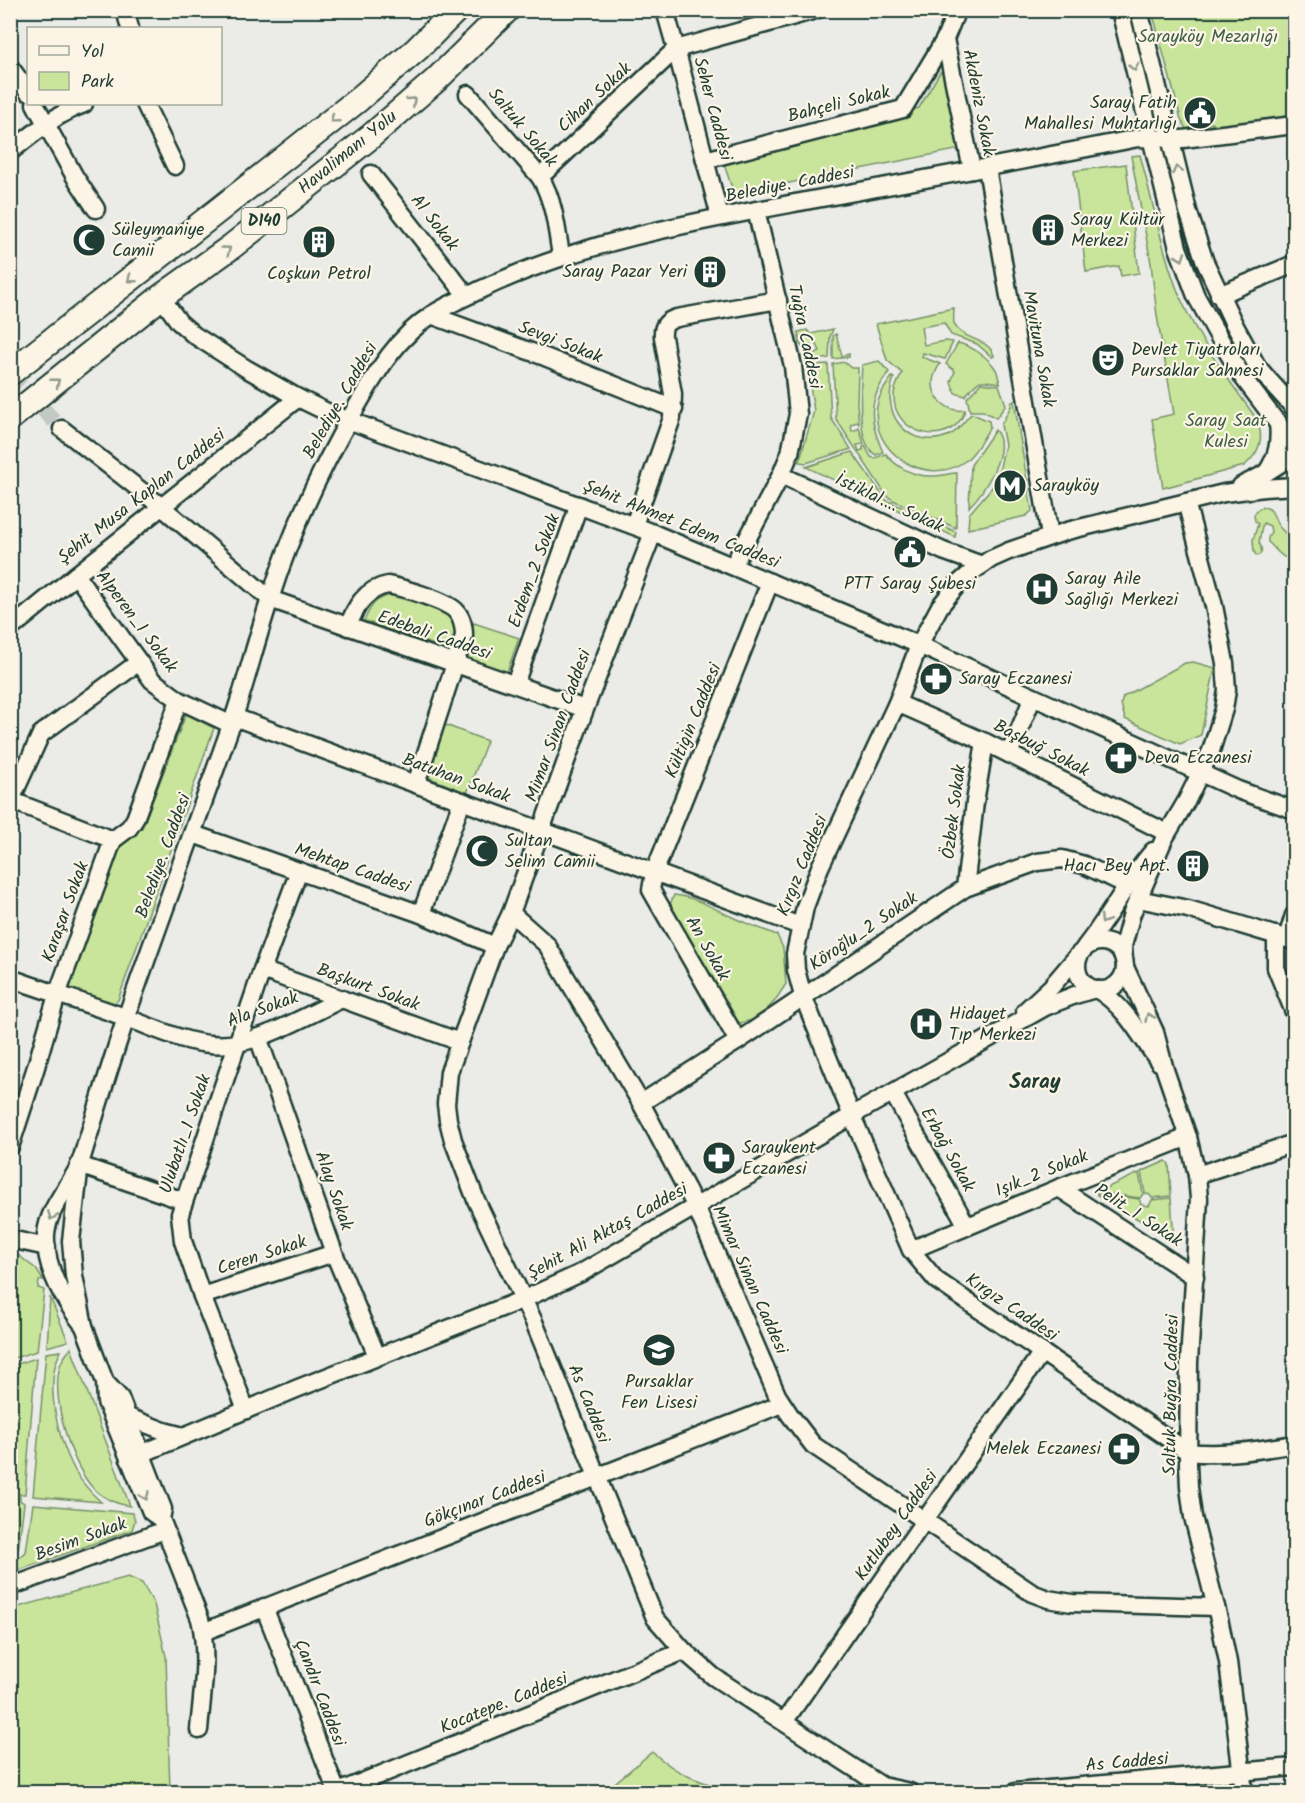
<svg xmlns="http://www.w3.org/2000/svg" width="1305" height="1803" viewBox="0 0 1305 1803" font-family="Kalam,sans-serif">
	<rect width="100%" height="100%" fill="#ebebe7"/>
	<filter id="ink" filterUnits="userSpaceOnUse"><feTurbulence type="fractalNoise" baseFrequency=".0167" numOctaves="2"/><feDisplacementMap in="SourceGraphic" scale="12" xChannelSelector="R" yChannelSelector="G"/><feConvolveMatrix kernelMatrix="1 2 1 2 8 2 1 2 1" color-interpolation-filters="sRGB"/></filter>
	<g filter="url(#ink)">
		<g fill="#c9e59b" stroke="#749168" stroke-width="1.5">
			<polygon points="1152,11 1294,11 1294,118 1215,132 1213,123 1186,129 1181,119"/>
			<polygon points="940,72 952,73 961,149 739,193 732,188 723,161 919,108"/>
			<path d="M1140,155c13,47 22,97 40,142 19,44 48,82 76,121 9,19 4,35 -12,48l-81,22 -11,-69 22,-5 -17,-98 -6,-53 -20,-107z"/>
			<polygon points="1126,164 1139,273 1121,276 1119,266 1086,272 1074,171"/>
			<path d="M954,308c0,5 -1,11 0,15 6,18 35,14 40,33l-2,1 -15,-13 -26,-9 -7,-12 -23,4 3,18 22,-4 7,1 -8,17 -22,-6 -1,4 18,7c-3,5 -7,11 -7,18 -1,17 16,31 32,28 -11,39 -73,27 -71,-15 0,-7 5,-15 8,-22l-15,-13 -11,-36z"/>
			<polygon points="833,329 830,337 829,358 810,362 808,357 820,351 816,343 803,348 800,344 798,332 807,330 811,334"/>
			<polygon points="836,334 842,356 849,354 849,357 833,359 833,336"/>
			<path d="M958,343c13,3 30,14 37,25 3,4 3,10 5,15 -23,-4 -20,-4 -35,13l-10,-3 -4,-11 4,-11 -9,-7z"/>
			<path d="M879,361l10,11c-22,29 -20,49 -6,80l-7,3c-21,-12 -15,-69 -14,-90z"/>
			<path d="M844,362l7,6h7l-1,36 2,20 -2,-2 -6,2 1,7 6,-2 1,-2 5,17 -7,1 2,6 4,-1v-3l2,-1 6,11 4,1 11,-4c11,14 29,23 47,22 8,0 17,-3 24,-3l-1,55 -63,-28 -7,-5 -50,-76 -3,-55z"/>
			<polygon points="828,364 831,418 851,449 806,463 799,462 814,411 809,380 814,376 813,365"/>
			<path d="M892,377l2,1c-15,38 17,74 56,57 8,-4 14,-14 20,-20l3,-1 16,7 1,6c-7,11 -14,26 -25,34 -38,28 -96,-9 -88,-55 2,-12 9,-20 15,-29z"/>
			<polygon points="981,383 999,385 1006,405 996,418 983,411 970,411 967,398"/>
			<polygon points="1014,401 1032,511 1026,516 968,529 969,514 993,486 1000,467 1005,445 1001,425 1011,406 1011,403"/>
			<path d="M995,430c17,19 -11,62 -26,77l2,-42z"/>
			<polygon points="852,452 886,500 956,532 955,537 806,467"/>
			<path d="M1263,507c11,1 10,10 15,18 1,3 5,5 7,8 5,6 3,18 1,25 -6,-2 -12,-11 -18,-16v-4l3,-6 -1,-6 -7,-3c-1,1 -3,15 -4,19 2,5 5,12 -2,14l-3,-4 -1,-12 5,-16 -3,-3 -1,-6 3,-5z"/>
			<path d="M394,594l54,21c11,10 8,22 4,36l-88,-30c8,-18 11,-22 30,-27z"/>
			<polygon points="474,623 519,638 507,672 462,657"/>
			<polygon points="1193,662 1215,668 1201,735 1180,744 1125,719 1121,704 1123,697 1185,663"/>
			<polygon points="186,714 214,728 118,1000 114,1003 55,985 119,832 138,830 142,828"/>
			<polygon points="443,724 487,741 467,793 425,776"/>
			<path d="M674,895c21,2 39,13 58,22 15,7 30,12 45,18l6,13 3,36 -12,18 -8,8 -13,10 -13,3 -7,-5 -64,-111z"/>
			<polygon points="1166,1161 1169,1164 1171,1196 1152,1198 1150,1195 1145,1193 1141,1172"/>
			<polygon points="1139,1173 1143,1194 1140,1198 1097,1192"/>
			<polygon points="1097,1193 1139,1199 1141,1204 1132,1215 1097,1195"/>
			<polygon points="1171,1198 1174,1241 1133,1216 1142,1205 1149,1206 1152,1200"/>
			<polygon points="18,1255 36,1269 43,1280 39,1281 38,1288 44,1290 37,1351 11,1359 11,1279"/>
			<polygon points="50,1297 68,1341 47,1347"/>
			<path d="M71,1348l59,158c-15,-2 -26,-7 -37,-18 -22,-23 -44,-94 -32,-125 2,-5 7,-11 10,-15z"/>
			<path d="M61,1351c-18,32 -3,87 13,118 7,13 17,24 27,33l-68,-6 13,-143z"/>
			<polygon points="36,1358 25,1494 20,1494 20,1500 24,1503 19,1544 18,1549 11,1554 11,1366"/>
			<polygon points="33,1504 132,1513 135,1520 132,1530 11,1573 11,1564 26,1552"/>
			<polygon points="128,1577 142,1583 154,1604 166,1656 170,1792 11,1792 11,1609"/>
			<path d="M652,1752c25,21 39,27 70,36l1,4h-119z"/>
		</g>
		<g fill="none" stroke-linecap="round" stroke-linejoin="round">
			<polyline stroke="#c2c8c3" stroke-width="16" stroke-dasharray="16 8" stroke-linecap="butt" points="10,375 62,429"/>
			<g stroke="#1f3d34" stroke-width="21">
				<g id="minor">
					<polyline points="125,10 130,28"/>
					<polyline points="665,10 676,49 720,217"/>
					<polyline points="957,10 945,39 972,170"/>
					<polyline points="1120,10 1178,248 1196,296 1225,348 1244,379 1294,445"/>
					<polyline points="1139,10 1188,211 1205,262 1234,324 1257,366 1267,378 1294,408"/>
					<polyline points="10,67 28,92"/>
					<path d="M468,94l72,83c14,23 17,53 21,79"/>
					<polyline points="35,104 75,177 96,209"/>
					<polyline points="145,104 175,166"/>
					<path d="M10,152c24,-19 46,-38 74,-48"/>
					<polyline points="705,160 903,109 945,39"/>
					<polyline points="987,168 1050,536"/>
					<polyline points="371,174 467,296"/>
					<polyline points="540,177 676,49 816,10"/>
					<polyline points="1219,295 1294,264"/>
					<polyline points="161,297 179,322 194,335 247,369 298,398 329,413 653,533 919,645 1238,790 1294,810"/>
					<polyline points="431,315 545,357 674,409"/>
					<polyline points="62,429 162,507 270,599 585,709"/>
					<path d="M1267,472c11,-17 13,-30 11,-50"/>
					<polyline points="781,475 943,551 982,565"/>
					<polyline points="1241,486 1259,477 1294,455"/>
					<path d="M1294,486l-30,2 -40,5 -157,38 -58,20 -18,8 -18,12 -15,13 -18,22 -21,39 -22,58 -77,164 -15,40 -10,47 1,16 7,26 49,120 59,134 25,30 252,172c36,4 71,-2 106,-8"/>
					<path d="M634,525l38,-107 1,-24 -10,-57c-1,-11 3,-16 14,-19l101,-18"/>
					<polyline points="653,533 585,709 511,913 547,945 641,1103 696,1207 777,1395 790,1415 813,1445 1032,1593 1048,1599 1072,1603 1216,1607"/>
					<polyline points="733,566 781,475 790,453 798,414 793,366 756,210"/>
					<polyline points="76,575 152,680 179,700 232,725"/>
					<path d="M348,627c7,-20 17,-38 40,-42 15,3 56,15 67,25 7,7 9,16 9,26l-48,148"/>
					<polyline points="10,629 76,575 298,398"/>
					<polyline points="515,684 579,505"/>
					<polyline points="897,703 985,742 1167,833"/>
					<polyline points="234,717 800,926"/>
					<polyline points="1009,754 1033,697"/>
					<polyline points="10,800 113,840"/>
					<polyline points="11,800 41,734 139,662"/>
					<polyline points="193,834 421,914 495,946"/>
					<polyline points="965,888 975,802 985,742"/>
					<polyline points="1138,899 1188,909 1294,941"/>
					<polyline points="511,913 495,946 449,1072 446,1104 448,1120 453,1140 476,1200 534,1322 655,1618 684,1651 714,1677 882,1786 910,1792"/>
					<polyline points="421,914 462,801"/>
					<polyline points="1276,935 1276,968 1294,1012"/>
					<polyline points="1287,938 1294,915"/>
					<circle cx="1101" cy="966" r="24"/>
					<path d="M1085,947c25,-31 42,-66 68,-96"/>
					<polyline points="1124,960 1123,946 1132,913 1164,839 1187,800 1211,751 1224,709 1227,690 1225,663 1214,606 1186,502"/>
					<polyline points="1125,967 1155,1032 1165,1070 1188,1137 1197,1175 1199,1199 1189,1362 1188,1464 1189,1487 1193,1517 1220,1623 1228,1662 1244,1792"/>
					<polyline points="262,970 460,1042"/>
					<path d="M10,978c39,14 79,26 117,40 36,13 70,32 110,25 31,-5 75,-30 105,-44"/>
					<path d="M1098,990c27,16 43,47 61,72"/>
					<polyline points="1025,1011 1051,987 1079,954"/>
					<polyline points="258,1037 334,1253 377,1356"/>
					<polyline points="738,1041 651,890 654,873 770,582"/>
					<polyline points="893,1093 967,1226"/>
					<polyline points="641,1103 738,1041 965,888 1037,862 1062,859 1084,865 1127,885"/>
					<polyline points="10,1147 35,1070 57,995 113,840 129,828 135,819 179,700"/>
					<polyline points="79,1165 184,1201"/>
					<polyline points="79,1172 71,1241 74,1276 84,1326 105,1382 106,1402 151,1512 161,1519"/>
					<polyline points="1197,1175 1294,1143"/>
					<polyline points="1059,1188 1195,1277"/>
					<polyline points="10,1239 47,1247"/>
					<polyline points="911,1250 1059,1188 1188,1137"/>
					<polyline points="202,1296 334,1253"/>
					<path d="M84,1326c-20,-25 -40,-58 -38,-92 2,-24 21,-45 32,-66 4,-9 6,-18 9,-27 13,-41 25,-82 39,-123 33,-96 69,-191 103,-287 16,-43 26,-88 41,-132 21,-67 52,-133 87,-193 21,-36 41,-70 76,-92 15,-10 33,-17 49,-25 104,-49 217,-68 329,-89 109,-20 218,-40 327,-62l45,1 111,-14"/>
					<path d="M105,1382l15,16 43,111 -2,10 39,100c9,36 2,75 -1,111"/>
					<polyline points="246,1410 202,1296 183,1241 180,1214 262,970 299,871"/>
					<polyline points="128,1417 164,1431 183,1436"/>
					<polyline points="129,1459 296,1389 524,1299 581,1273 867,1107 1045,1007 1075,995 1095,989"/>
					<polyline points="10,1587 165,1530"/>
					<polyline points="264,1607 337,1792"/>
					<polyline points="203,1632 782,1404"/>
					<polyline points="784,1722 1042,1352"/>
					<polyline points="338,1792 684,1651"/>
					<polyline points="1015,1792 1294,1767"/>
				</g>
			</g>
			<g stroke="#1f3d34" stroke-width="28">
				<g id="highway">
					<polyline points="10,373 220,209 359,99 417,49 456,10"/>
					<polyline points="10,418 161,297 231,247 370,137 436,80 507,10"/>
				</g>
			</g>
			<use href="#minor" stroke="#fcf5e5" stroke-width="16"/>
			<use href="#highway" stroke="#fcf5e5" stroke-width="24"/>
		</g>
		<defs><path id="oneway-chevron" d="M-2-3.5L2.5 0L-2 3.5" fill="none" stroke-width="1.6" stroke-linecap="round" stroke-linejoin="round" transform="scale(1.5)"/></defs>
		<g stroke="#8e998c">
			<use href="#oneway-chevron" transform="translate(1134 67) rotate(77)"/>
			<use href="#oneway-chevron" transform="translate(412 101) rotate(-41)"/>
			<use href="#oneway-chevron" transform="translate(334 119) rotate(141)"/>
			<use href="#oneway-chevron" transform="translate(1177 170) rotate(-103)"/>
			<use href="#oneway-chevron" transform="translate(227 250) rotate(-36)"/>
			<use href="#oneway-chevron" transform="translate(1181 257) rotate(71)"/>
			<use href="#oneway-chevron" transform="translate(131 279) rotate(142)"/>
			<use href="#oneway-chevron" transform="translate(56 382) rotate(-39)"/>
			<use href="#oneway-chevron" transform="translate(1104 920) rotate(122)"/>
			<use href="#oneway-chevron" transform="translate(1149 1017) rotate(-114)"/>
			<use href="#oneway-chevron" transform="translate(52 1216) rotate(112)"/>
			<use href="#oneway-chevron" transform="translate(145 1496) rotate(68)"/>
		</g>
	</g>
	<defs>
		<g id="civic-disc" transform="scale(1.725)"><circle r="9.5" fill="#1f3d34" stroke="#fcf5e5"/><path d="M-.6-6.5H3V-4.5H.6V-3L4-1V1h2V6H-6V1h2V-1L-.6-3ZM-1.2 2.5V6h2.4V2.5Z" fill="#fff"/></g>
		<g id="building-disc" transform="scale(1.725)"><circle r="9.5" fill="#1f3d34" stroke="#fcf5e5"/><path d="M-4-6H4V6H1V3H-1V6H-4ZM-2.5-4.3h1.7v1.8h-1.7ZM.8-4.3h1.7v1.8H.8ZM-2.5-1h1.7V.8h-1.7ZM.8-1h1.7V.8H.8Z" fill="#fff"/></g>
		<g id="mosque-disc" transform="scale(1.725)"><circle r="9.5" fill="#1f3d34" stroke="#fcf5e5"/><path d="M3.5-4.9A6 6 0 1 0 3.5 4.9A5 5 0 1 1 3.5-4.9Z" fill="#fff"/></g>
		<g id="theatre-disc" transform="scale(1.725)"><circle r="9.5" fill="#1f3d34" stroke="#fcf5e5"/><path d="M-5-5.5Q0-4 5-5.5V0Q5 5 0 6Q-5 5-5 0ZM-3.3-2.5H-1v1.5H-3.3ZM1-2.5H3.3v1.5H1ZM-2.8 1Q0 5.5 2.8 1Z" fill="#fff"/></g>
		<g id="metro-disc" transform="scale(1.725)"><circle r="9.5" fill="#1f3d34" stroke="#fcf5e5"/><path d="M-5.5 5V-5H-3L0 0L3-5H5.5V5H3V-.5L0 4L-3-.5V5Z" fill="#fff"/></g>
		<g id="hospital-disc" transform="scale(1.725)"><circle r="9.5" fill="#1f3d34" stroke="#fcf5e5"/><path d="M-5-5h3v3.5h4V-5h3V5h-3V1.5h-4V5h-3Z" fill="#fff"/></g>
		<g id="pharmacy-disc" transform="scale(1.725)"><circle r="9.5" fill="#1f3d34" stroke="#fcf5e5"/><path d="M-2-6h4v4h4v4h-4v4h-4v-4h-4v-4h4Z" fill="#fff"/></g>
		<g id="school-disc" transform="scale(1.725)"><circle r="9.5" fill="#1f3d34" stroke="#fcf5e5"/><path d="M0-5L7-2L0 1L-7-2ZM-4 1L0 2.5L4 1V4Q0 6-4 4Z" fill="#fff"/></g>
	</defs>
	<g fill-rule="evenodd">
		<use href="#civic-disc" x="1200" y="113"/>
		<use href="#building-disc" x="1048" y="230"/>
		<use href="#mosque-disc" x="89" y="240"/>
		<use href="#building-disc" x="319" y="242"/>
		<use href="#building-disc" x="710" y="272"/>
		<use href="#theatre-disc" x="1108" y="360"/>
		<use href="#metro-disc" x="1010" y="486"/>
		<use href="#civic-disc" x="910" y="552"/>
		<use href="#hospital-disc" x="1042" y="589"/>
		<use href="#pharmacy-disc" x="936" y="679"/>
		<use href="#pharmacy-disc" x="1121" y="758"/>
		<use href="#mosque-disc" x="482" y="851"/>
		<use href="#building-disc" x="1193" y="866"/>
		<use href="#hospital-disc" x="926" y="1024"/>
		<use href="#pharmacy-disc" x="719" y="1158"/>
		<use href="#school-disc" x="659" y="1350"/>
		<use href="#pharmacy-disc" x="1124" y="1449"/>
	</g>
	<g text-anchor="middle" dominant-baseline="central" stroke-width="4.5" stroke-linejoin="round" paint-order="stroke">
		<rect fill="#fcf5e5" stroke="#617469" stroke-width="1.5" x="241.5" y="208" width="45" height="26" rx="4.5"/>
		<g font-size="16" font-weight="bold" fill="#1f3d34">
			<text x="264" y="221">D140</text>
		</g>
		<g font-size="18" fill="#415f49" stroke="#fcf5e5">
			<text x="1208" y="37">Sarayköy Mezarlığı</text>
			<text x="1226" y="421">Saray Saat<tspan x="1226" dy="21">Kulesi</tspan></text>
		</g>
		<g font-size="18" fill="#1f3d34" stroke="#fcf5e5">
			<text transform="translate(595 98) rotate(-43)">Cihan Sokak</text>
			<text transform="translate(978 103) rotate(79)">Akdeniz Sokak</text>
			<text transform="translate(839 105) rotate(-14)">Bahçeli Sokak</text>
			<text transform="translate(712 109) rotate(75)">Seher Caddesi</text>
			<text transform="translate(522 128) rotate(50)">Saltuk Sokak</text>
			<text transform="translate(348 153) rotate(-39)">Havalimanı Yolu</text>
			<text transform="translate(790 185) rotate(-11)">Belediye. Caddesi</text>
			<text transform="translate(434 223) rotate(52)">Al Sokak</text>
			<text transform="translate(804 337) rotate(78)">Tuğra Caddesi</text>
			<text transform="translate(560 343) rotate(21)">Sevgi Sokak</text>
			<text transform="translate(1038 349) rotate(80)">Mavituna Sokak</text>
			<text transform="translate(341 401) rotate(-60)">Belediye. Caddesi</text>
			<text transform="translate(142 497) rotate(-38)">Şehit Musa Kaplan Caddesi</text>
			<text transform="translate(889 504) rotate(25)">İstiklal.... Sokak</text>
			<text transform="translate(681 525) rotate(22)">Şehit Ahmet Edem Caddesi</text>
			<text transform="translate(535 571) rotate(-70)">Erdem_2 Sokak</text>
			<text transform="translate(136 622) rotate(53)">Alperen_1 Sokak</text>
			<text transform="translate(434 636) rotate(19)">Edebali Caddesi</text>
			<text transform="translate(694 721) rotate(-68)">Kültigin Caddesi</text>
			<text transform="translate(559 726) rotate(-70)">Mimar Sinan Caddesi</text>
			<text transform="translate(1041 749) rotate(27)">Başbuğ Sokak</text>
			<text transform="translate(456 779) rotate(20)">Batuhan Sokak</text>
			<text transform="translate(955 812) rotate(-83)">Özbek Sokak</text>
			<text transform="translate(164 856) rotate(-70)">Belediye. Caddesi</text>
			<text transform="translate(803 866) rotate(-68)">Kırgız Caddesi</text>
			<text transform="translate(352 869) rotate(19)">Mehtap Caddesi</text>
			<text transform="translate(66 912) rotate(-70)">Karaşar Sokak</text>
			<text transform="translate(864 932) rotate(-34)">Köroğlu_2 Sokak</text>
			<text transform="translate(707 949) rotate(60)">An Sokak</text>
			<text transform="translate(368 988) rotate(20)">Başkurt Sokak</text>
			<text transform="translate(263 1010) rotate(-20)">Ala Sokak</text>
			<text transform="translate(186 1134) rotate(-71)">Ulubatlı_1 Sokak</text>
			<text transform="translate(947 1150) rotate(61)">Erbağ Sokak</text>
			<text transform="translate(1042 1174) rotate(-22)">Işık_2 Sokak</text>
			<text transform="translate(333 1191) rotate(71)">Alay Sokak</text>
			<text transform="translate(1138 1216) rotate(33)">Pelit_1 Sokak</text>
			<text transform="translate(608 1232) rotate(-29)">Şehit Ali Aktaş Caddesi</text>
			<text transform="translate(262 1256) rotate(-18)">Ceren Sokak</text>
			<text transform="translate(749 1280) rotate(66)">Mimar Sinan Caddesi</text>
			<text transform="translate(1011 1308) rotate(34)">Kırgız Caddesi</text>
			<text transform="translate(1172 1395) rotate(-89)">Saltuk Buğra Caddesi</text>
			<text transform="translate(588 1404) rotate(68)">As Caddesi</text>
			<text transform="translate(485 1500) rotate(-21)">Gökçınar Caddesi</text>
			<text transform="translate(897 1526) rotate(-55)">Kutlubey Caddesi</text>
			<text transform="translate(81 1540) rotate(-20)">Besim Sokak</text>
			<text transform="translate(319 1693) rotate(69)">Çandır Caddesi</text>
			<text transform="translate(504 1704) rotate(-22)">Kocatepe. Caddesi</text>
			<text transform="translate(1127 1763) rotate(-5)">As Caddesi</text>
		</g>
		<g font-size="18" fill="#1f3d34" stroke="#fcf5e5" text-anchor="start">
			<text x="1177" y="103" text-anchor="end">Saray Fatih<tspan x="1177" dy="21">Mahallesi Muhtarlığı</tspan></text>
			<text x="1071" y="220">Saray Kültür<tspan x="1071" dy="21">Merkezi</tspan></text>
			<text x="112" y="230">Süleymaniye<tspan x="112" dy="21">Camii</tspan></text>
			<text x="687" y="272" text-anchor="end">Saray Pazar Yeri</text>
			<text x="319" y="274" text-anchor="middle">Coşkun Petrol</text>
			<text x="1131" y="350">Devlet Tiyatroları<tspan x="1131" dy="21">Pursaklar Sahnesi</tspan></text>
			<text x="1033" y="486">Sarayköy</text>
			<text x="1065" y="579">Saray Aile<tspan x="1065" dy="21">Sağlığı Merkezi</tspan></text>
			<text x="910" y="584" text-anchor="middle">PTT Saray Şubesi</text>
			<text x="959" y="679">Saray Eczanesi</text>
			<text x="1144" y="758">Deva Eczanesi</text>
			<text x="505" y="841">Sultan<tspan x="505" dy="21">Selim Camii</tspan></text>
			<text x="1170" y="866" text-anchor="end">Hacı Bey Apt.</text>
			<text x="949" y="1014">Hidayet<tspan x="949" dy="21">Tıp Merkezi</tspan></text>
			<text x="742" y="1148">Saraykent<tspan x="742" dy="21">Eczanesi</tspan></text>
			<text x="659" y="1382" text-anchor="middle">Pursaklar<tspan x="659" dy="21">Fen Lisesi</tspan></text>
			<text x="1101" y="1449" text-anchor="end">Melek Eczanesi</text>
		</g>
		<g font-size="21" font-weight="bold" fill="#1f3d34" stroke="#fcf5e5">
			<text x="1035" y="1082">Saray</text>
		</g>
	</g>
	<rect width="1305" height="1803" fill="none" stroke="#fcf5e5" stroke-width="36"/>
	<rect x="18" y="18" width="1269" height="1767" fill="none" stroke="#1f3d34" stroke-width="2" filter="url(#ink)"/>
	<rect x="27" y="27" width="195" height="78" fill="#fcf5e5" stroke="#a4ab9e" stroke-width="1.5"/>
	<rect x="39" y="46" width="30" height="9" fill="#fcf5e5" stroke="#a4ab9e" stroke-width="1.5"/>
	<text x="81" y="57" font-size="18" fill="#1f3d34">Yol</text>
	<rect x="39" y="72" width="30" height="18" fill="#c9e59b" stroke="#a4ab9e" stroke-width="1.5"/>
	<text x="81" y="87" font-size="18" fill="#1f3d34">Park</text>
</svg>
